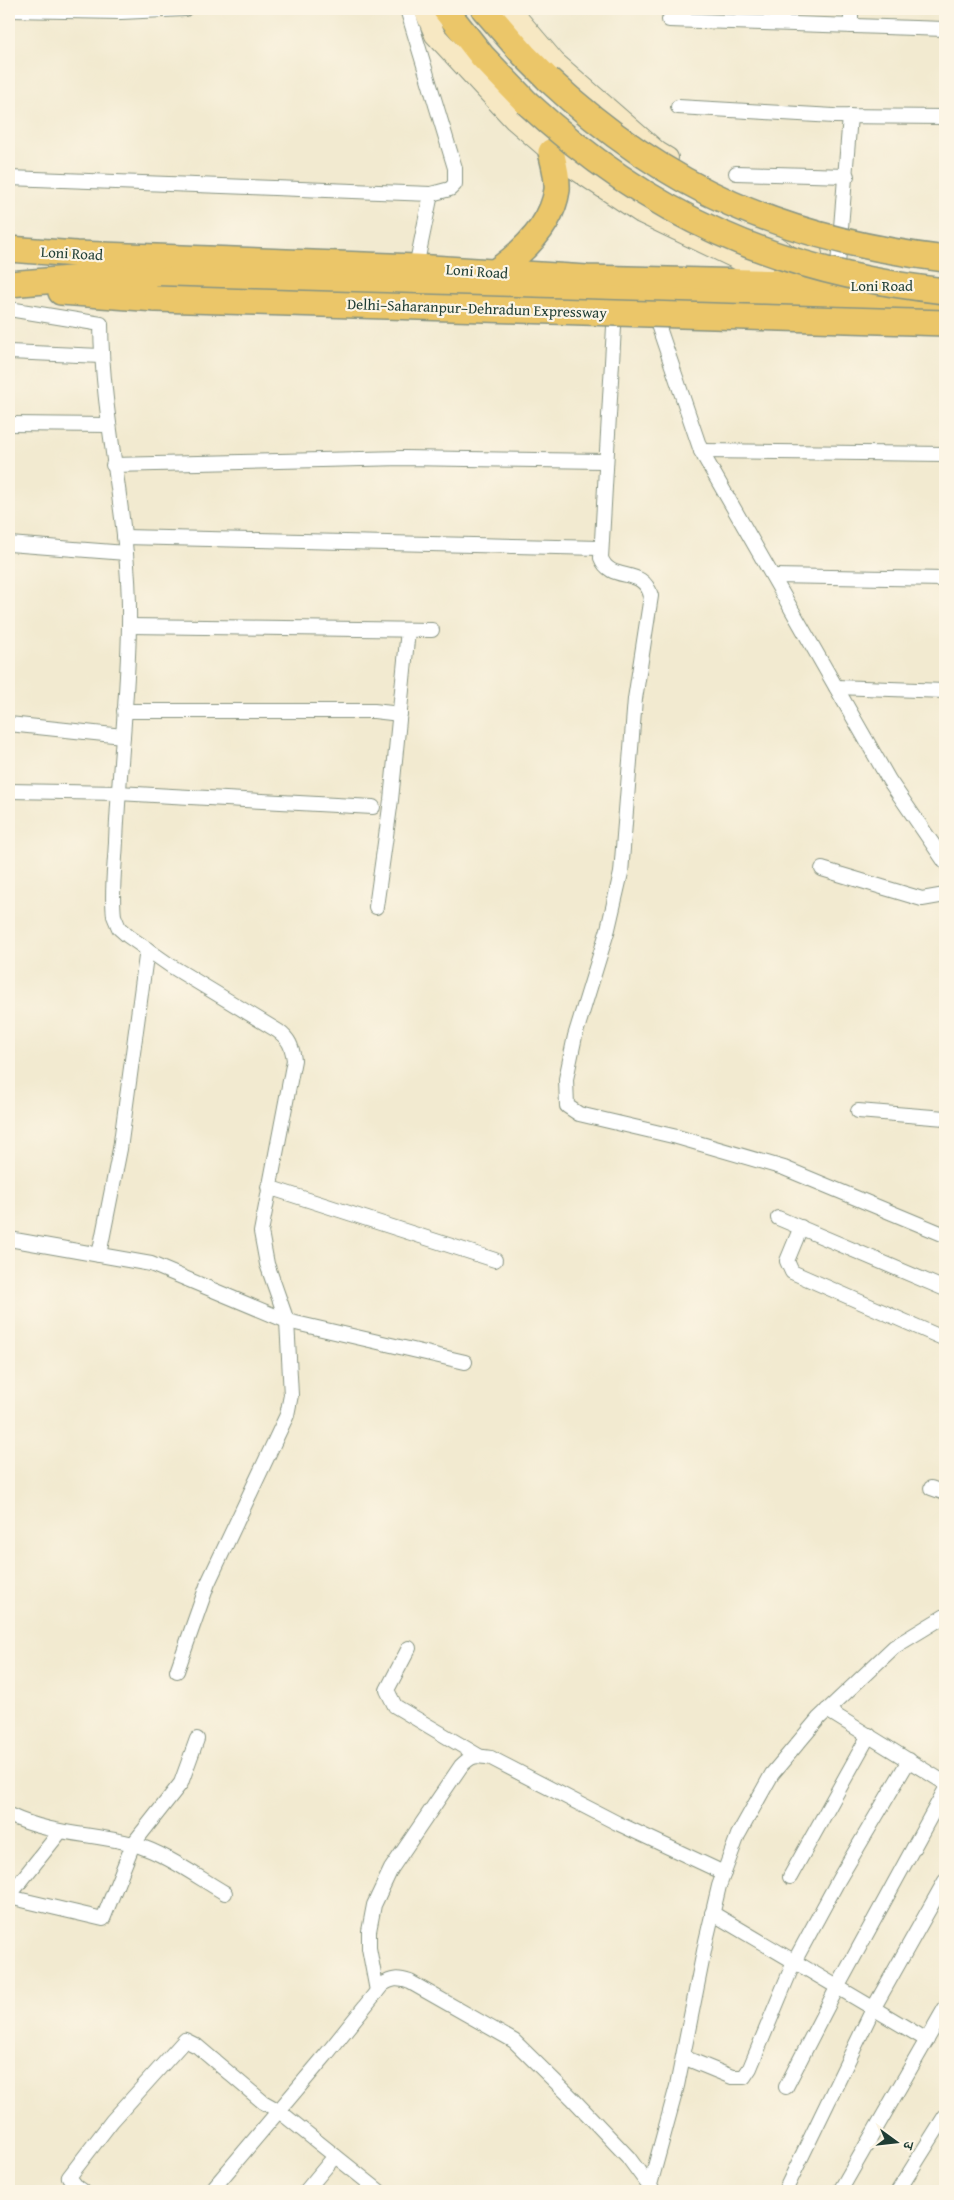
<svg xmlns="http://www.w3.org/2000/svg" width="954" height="2200" viewBox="0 0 954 2200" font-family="'Gentium Book Plus','Noto Serif Devanagari',serif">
	<rect width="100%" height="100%" fill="#fcf5e5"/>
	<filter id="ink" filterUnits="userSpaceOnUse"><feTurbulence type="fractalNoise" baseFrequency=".02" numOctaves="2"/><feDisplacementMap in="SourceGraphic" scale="10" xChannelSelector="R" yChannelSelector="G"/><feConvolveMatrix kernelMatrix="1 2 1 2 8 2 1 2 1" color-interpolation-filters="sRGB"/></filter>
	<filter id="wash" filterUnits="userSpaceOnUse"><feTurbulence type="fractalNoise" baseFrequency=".0096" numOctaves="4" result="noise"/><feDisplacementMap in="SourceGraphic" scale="20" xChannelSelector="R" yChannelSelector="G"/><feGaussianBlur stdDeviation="1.12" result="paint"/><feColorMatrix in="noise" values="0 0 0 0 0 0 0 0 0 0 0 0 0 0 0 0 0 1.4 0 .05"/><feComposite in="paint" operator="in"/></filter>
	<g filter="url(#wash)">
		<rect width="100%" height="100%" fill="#f2ead0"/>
	</g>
	<g filter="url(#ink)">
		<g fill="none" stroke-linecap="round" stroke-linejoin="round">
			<g stroke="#889482" stroke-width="16">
				<g id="street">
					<polyline points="9,10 121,12 185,9"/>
					<polyline points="669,20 945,29"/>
					<polyline points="851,26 851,9"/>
					<polyline points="678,107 834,116 945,117"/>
					<polyline points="736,173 847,176"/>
					<polyline points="9,178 431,194 450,189 455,184 455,168 407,9"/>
					<polyline points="416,267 431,194"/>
					<polyline points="837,277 850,116"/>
					<path d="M9,309l92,15c1,101 30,200 28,301 -1,72 -10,144 -13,216 -1,25 -5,50 -2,75l5,12 9,8 43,30 107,65c11,8 14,15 16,29l-33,172 6,32 20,57 4,74 -4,20 -79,168 -31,88"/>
					<path d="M615,309l-14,249c10,26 42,7 50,38l-16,103 -14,174 -13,56 -33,107 -9,43 1,27 12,8 98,23 107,31 161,67"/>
					<polyline points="653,310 701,451 889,780 945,862"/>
					<polyline points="9,352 101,356"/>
					<polyline points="9,424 108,425"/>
					<polyline points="701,451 945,454"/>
					<polyline points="113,465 403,458 605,461"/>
					<polyline points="124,537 601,548"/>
					<polyline points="9,544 126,553"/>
					<polyline points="773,576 945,579"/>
					<polyline points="129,626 432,630"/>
					<polyline points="836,687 945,691"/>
					<polyline points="124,711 374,711 400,714"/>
					<polyline points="9,724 123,736"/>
					<polyline points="9,791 118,793 373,807"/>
					<polyline points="822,869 922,899 945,895"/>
					<polyline points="376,907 391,800 408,630"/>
					<polyline points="858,1111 945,1118"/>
					<polyline points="268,1187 495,1260"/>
					<polyline points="778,1218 945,1289"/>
					<polyline points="801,1227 787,1261 792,1272 945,1339"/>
					<polyline points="9,1239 151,1264 287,1321 465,1362"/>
					<polyline points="99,1255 120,1149 147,949"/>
					<polyline points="931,1488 945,1493"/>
					<polyline points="409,1648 387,1690 395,1706 479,1756"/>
					<polyline points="827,1710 945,1783"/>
					<path d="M9,1815c42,20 81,18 124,29 32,9 63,32 92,49"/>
					<polyline points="790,1877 869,1735"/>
					<polyline points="9,1896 60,1832"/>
					<polyline points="9,1897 103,1919 133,1844 181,1783 197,1739"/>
					<polyline points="712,1913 927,2040"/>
					<path d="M377,1991l-8,-43v-17l5,-26 17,-36 70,-103c11,-11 14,-11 30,-8l126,65 107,50"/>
					<polyline points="683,2057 732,2077 744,2077 750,2068 794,1962 839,1879 909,1760"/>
					<polyline points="786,2087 837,1988 945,1790"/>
					<polyline points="650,2185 677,2086 706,1941 719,1886 738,1835 772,1774 819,1718 894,1647 945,1616"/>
					<polyline points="83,2191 76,2186 69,2177 112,2121 185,2040 197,2046 263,2102 279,2111 379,2191"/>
					<path d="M211,2191l114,-135 57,-71c10,-7 16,-7 28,-3l104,59 58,57 56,59 25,34"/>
					<polyline points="306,2191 335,2156"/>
					<polyline points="785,2191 873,2009 945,1881"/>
					<polyline points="840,2191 945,2008"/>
					<polyline points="898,2191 945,2116"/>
				</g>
			</g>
			<g stroke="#889482" stroke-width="22">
				<g id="secondary">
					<polyline points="424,9 435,35 514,120 558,158 641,213 785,282"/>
					<polyline points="510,9 555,62 658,152 668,158"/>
					<polyline points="788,229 810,245 817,278"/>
				</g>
			</g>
			<g stroke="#889482" stroke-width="28">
				<g id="highway">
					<polyline points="445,9 482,56 526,102"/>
					<polyline points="484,9 524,55 548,79"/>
					<polyline points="9,249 76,254 416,267 587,278 870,285"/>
					<path d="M495,272c27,-19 57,-46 62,-82 1,-13 -3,-26 -6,-38"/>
					<polyline points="9,284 94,277 594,299 945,306"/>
					<polyline points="61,292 156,299"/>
				</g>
			</g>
			<use href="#street" stroke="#fff" stroke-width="14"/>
			<use href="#secondary" stroke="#f7e8c3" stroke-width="20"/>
			<use href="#highway" stroke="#ebc669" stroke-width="25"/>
			<g stroke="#889482" stroke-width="28" stroke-linecap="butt">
				<g id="highway-bridge">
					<path d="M548,79c120,112 236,160 397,180"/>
					<path d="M526,102c123,114 252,171 419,189"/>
					<polyline points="156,299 945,323"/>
				</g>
			</g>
			<use href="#highway-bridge" stroke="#ebc669" stroke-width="25"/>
		</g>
	</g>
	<g text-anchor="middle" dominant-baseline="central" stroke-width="4.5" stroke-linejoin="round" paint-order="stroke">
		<g font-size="15" fill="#1f3d34" stroke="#fcf5e5">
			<text transform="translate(72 253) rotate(3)">Loni Road</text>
			<text transform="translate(477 271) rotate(4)">Loni Road</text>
			<text x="882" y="285">Loni Road</text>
			<text transform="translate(477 308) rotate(2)">Delhi–Saharanpur–Dehradun Expressway</text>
		</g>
	</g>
	<rect width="954" height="2200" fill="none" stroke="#fcf5e5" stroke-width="30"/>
	<g transform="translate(896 2142) rotate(105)" stroke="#fcf5e5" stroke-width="4" paint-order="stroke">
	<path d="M0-4L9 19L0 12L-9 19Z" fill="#1f3d34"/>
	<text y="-8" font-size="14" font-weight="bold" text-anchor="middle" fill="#1f3d34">उ</text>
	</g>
</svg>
